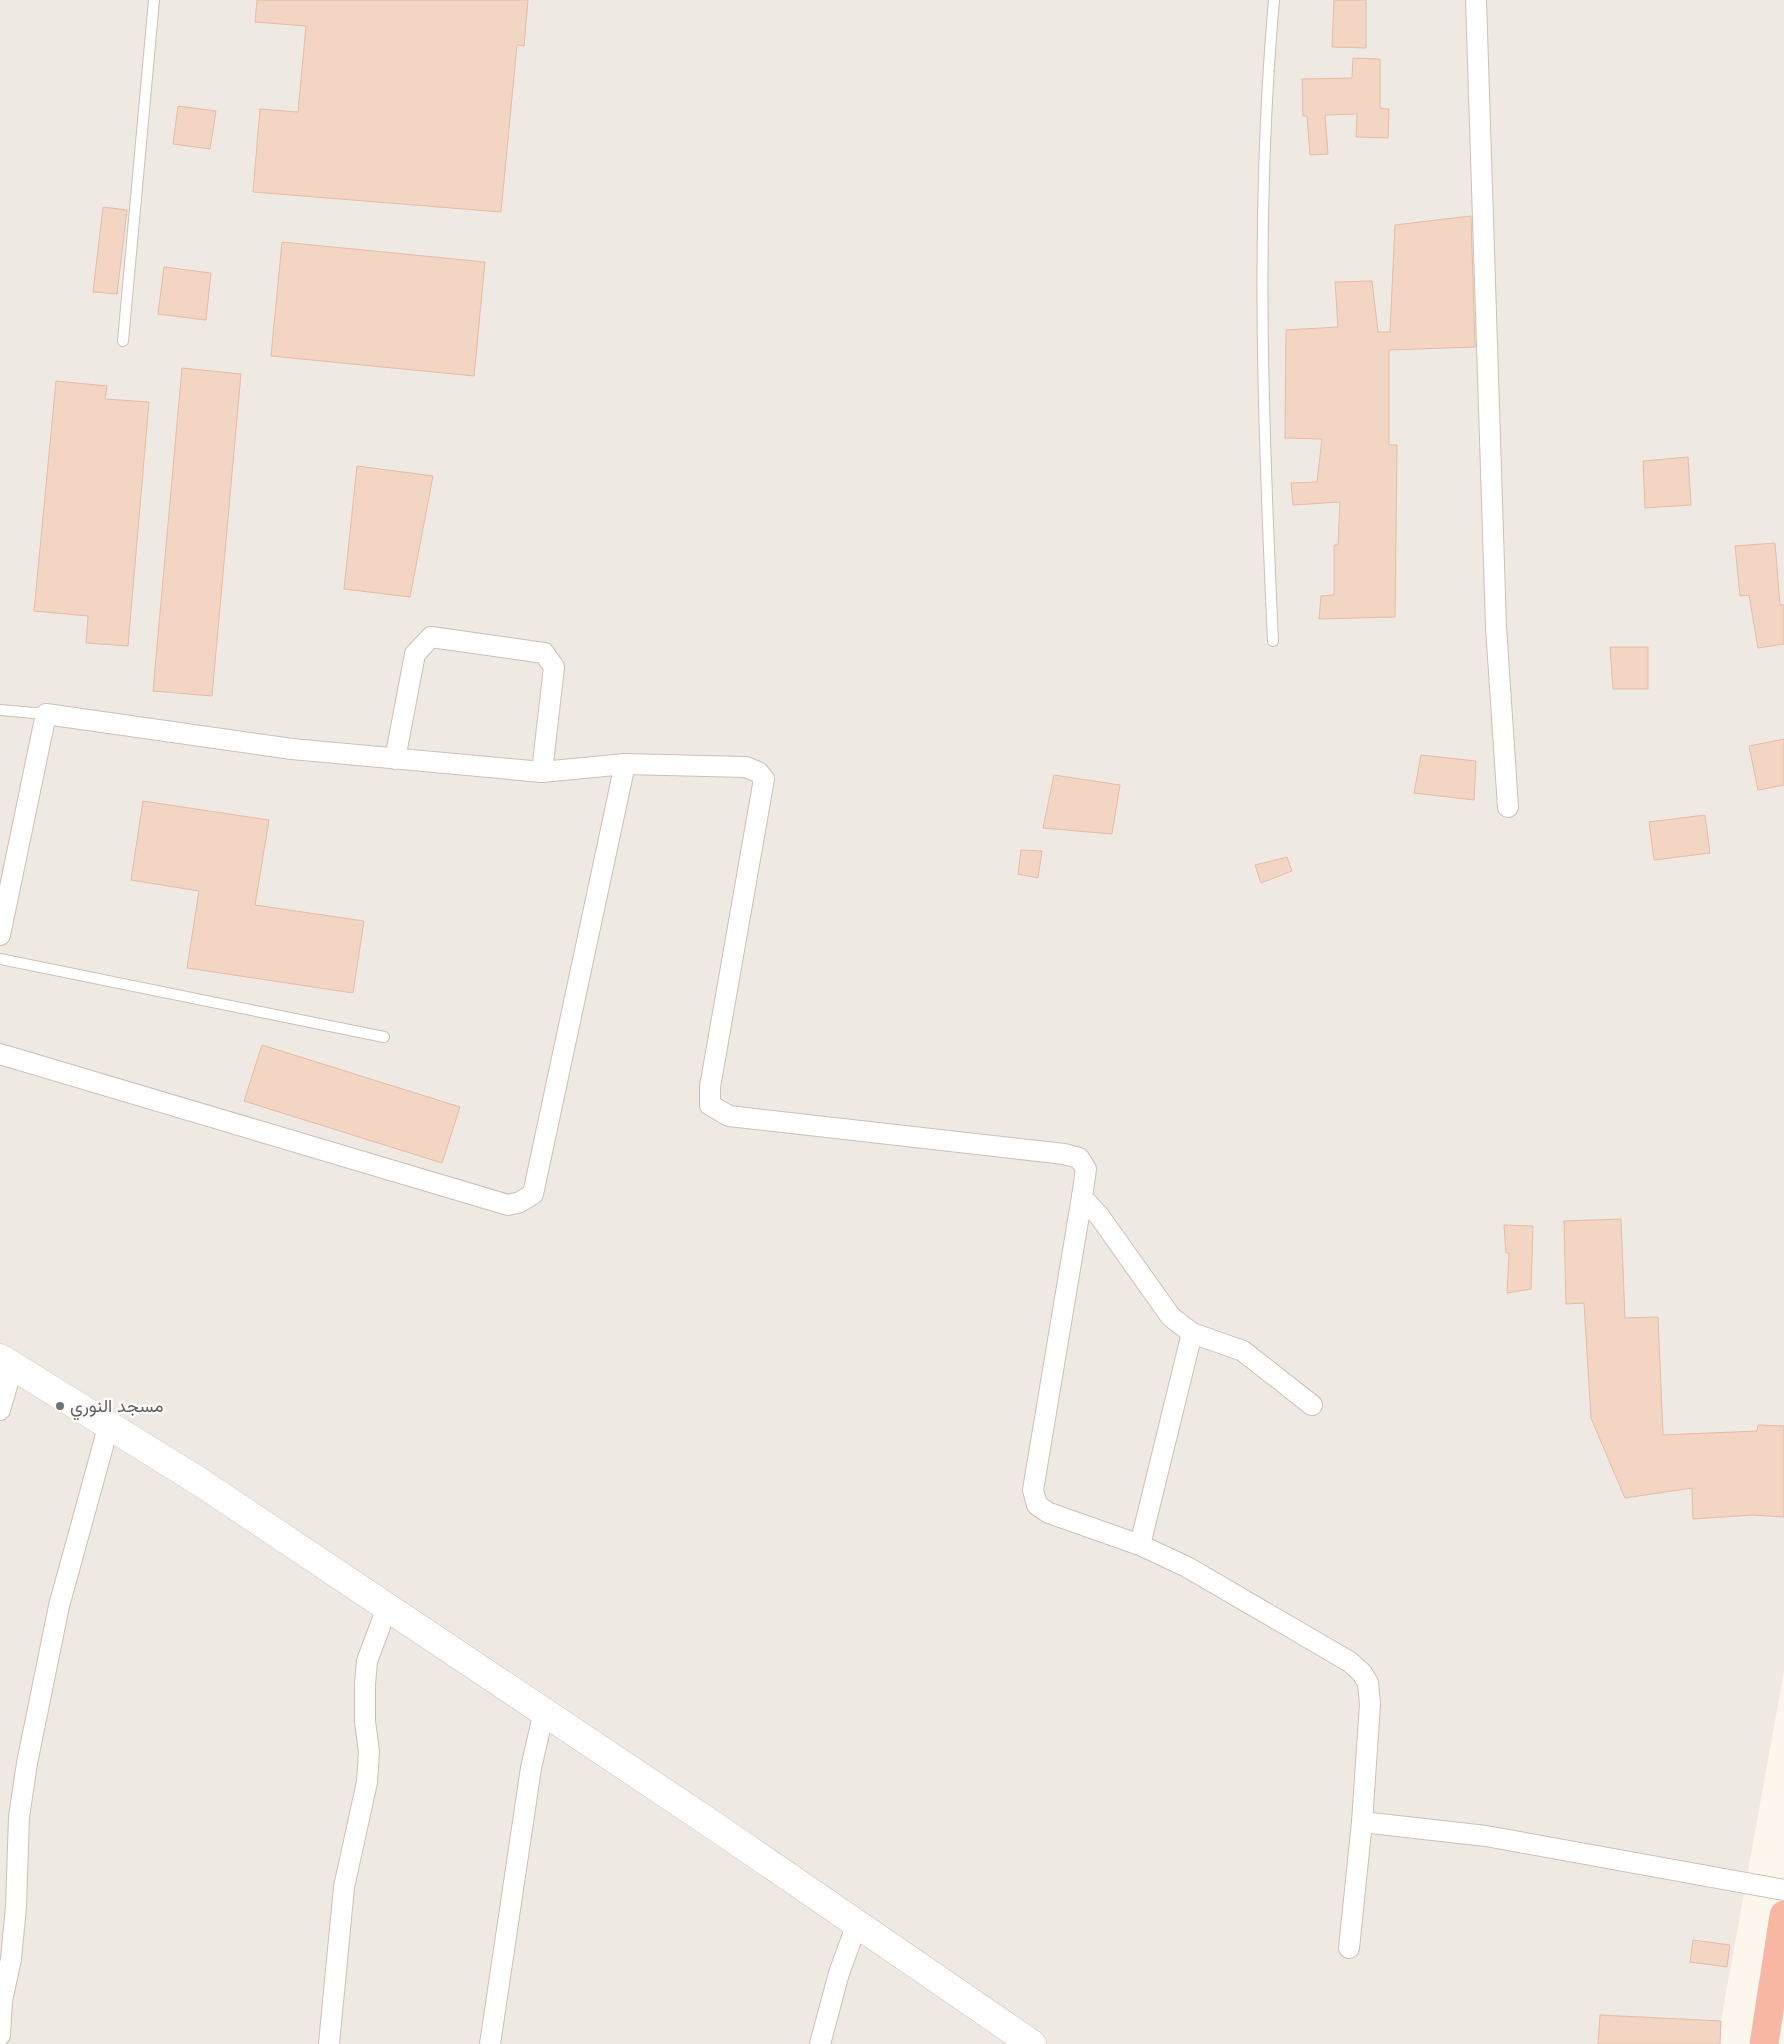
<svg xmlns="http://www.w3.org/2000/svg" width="1784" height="2044" viewBox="0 0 1784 2044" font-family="'Fira Sans',Vazirmatn,sans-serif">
	<rect width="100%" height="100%" fill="#fdf6ec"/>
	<polygon fill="#efe9e4" points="0,0 1784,0 1784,1671 1721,2021 1720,2044 0,2044"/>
	<g fill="#f3d5c3" stroke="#e6bba3">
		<polygon points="257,0 528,0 524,46 517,45 501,212 253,192 260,109 298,112 306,26 255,22"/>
		<polygon points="1334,0 1366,0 1366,48 1332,47"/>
		<polygon points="1353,58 1380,59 1380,108 1389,109 1388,138 1356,137 1357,114 1325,115 1328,154 1310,155 1307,116 1303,116 1302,79 1352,78"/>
		<polygon points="178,106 216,111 210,149 173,144"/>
		<polygon points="103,207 127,210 117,294 93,292"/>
		<polygon points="1471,216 1475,347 1389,350 1389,445 1397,445 1395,617 1319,619 1321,596 1334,595 1334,545 1338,545 1340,502 1293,505 1291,483 1317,482 1322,439 1285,438 1286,330 1338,327 1335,282 1372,281 1378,332 1390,332 1395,225"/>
		<polygon points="282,242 485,262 474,376 271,356"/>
		<polygon points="164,267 211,273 206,320 158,314"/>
		<polygon points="182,368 241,374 212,696 153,691"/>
		<polygon points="56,381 107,386 105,399 149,402 128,646 86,643 88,616 34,611"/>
		<polygon points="1688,457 1691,505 1645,508 1643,461"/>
		<polygon points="357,466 433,476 410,597 344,589"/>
		<polygon points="1775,543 1780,605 1784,605 1784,644 1758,648 1749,595 1740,596 1735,546"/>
		<polygon points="1610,647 1648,647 1648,689 1613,689"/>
		<polygon points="1784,739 1784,785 1758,790 1749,746"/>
		<polygon points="1421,755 1476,761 1474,800 1414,793"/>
		<polygon points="1054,775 1120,785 1112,834 1043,828"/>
		<polygon points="143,801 269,820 255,905 364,921 353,993 187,968 199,891 131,880"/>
		<polygon points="1705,815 1710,853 1654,860 1649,822"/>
		<polygon points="1021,850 1042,851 1038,878 1018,874"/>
		<polygon points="1287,857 1292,871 1261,883 1255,865"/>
		<polygon points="262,1045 460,1107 442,1163 244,1101"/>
		<polygon points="1621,1219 1625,1318 1658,1317 1663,1435 1757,1431 1758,1425 1784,1426 1784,1517 1753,1515 1693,1519 1692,1488 1625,1498 1591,1418 1584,1303 1566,1304 1564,1221"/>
		<polygon points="1504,1225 1533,1226 1531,1289 1507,1293 1509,1253 1506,1253"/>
		<polygon points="1693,1940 1730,1945 1727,1967 1690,1962"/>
		<polygon points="1600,2015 1721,2021 1720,2044 1598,2044"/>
	</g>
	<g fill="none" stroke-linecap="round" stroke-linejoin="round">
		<g stroke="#d1beb0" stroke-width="12">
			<g id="lane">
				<polyline points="123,341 154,0"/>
				<path d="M1273,641c-10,-214 -18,-428 1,-641"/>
				<polyline points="0,710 46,714"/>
				<polyline points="0,959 384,1037"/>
			</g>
		</g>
		<g stroke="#d1beb0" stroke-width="22">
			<g id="street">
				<polyline points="1476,0 1496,627 1508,807"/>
				<polyline points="542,772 625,764"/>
				<polyline points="0,935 46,714 292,749 542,772 554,667 544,653 431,637 415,654 395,759"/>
				<polyline points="0,1054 508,1205 520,1202 533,1194 625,764 746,767 758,772 764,779 710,1087 710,1105 729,1116 1064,1154 1079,1158 1086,1169 1082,1197"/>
				<polyline points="1312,1405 1243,1351 1192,1333 1171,1317 1100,1217 1082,1197 1033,1490 1037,1505 1049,1513 1140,1545 1187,1567 1350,1662 1362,1673 1368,1683 1370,1704 1362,1822 1349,1948"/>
				<polyline points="0,1410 13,1365"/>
				<polyline points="1140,1545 1192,1333"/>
				<polyline points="1362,1822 1486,1836 1784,1890"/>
				<polyline points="0,2035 2,2001 11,1959 16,1907 19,1817 27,1763 59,1606 109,1424"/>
				<polyline points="329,2044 344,1887 367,1782 369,1752 365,1721 365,1684 367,1661 387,1608"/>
				<polyline points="490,2044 531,1768 544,1711"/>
				<polyline points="820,2044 839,1973 857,1924"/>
			</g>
		</g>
		<g stroke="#d6c0b0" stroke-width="29">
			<polyline id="secondary" points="0,1358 197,1480 713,1825 1032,2044"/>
		</g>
		<g stroke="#dad1cd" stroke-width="29">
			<polyline id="highway" points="1764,2044 1784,1915"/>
		</g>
		<use href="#lane" stroke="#fff" stroke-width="10"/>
		<use href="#street" stroke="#fff" stroke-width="20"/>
		<use href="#secondary" stroke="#fff" stroke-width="28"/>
		<use href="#highway" stroke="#f7b7a3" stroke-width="28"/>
	</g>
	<circle fill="#6b7280" stroke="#fffaf3" stroke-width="2" cx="60" cy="1406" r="5"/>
	<g text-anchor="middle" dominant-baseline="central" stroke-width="4.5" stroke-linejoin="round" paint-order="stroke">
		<g font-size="18" fill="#5b616d" stroke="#fffaf3" text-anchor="start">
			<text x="70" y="1406">مسجد النوري</text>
		</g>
	</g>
</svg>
